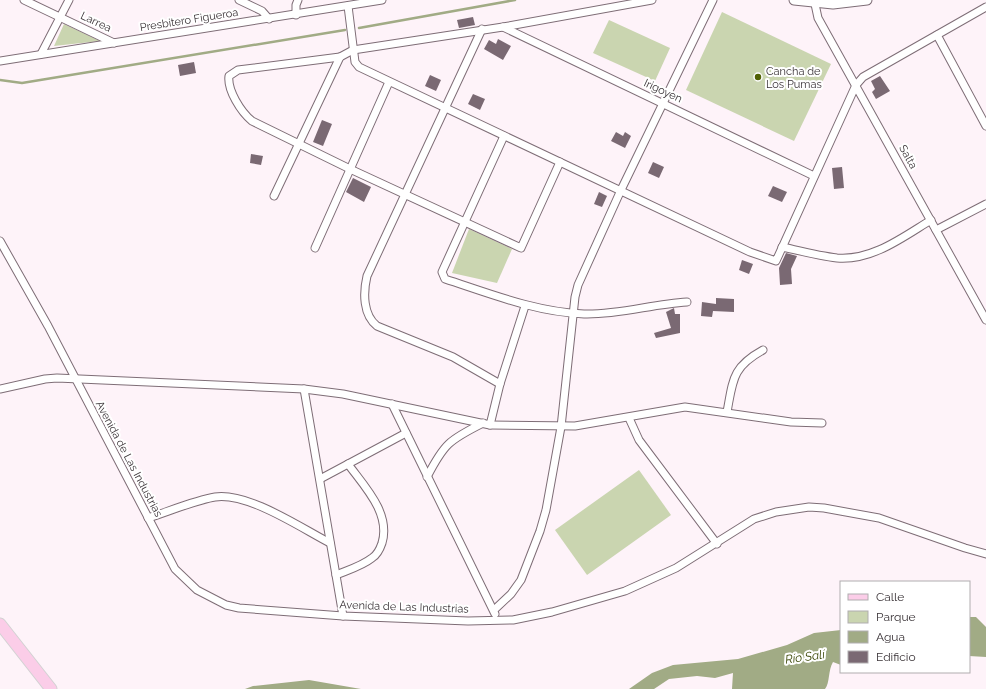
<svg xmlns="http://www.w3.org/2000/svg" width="986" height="689" viewBox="0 0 986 689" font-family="Raleway,sans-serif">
	<rect width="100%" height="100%" fill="#fef3f9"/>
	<g fill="#cad5b0">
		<polygon points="722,12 831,64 794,141 686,90"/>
		<polygon points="609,20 670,48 655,81 593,53"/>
		<polygon points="64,24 100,41 54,46"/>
		<polygon points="469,229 512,249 497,283 452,273"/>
		<polygon points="639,470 671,515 587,575 555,530"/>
	</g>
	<g fill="#a1ab85">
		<polygon points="969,617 976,617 986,627 986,657 969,656"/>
		<path d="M841,630v35l-8,-3c-5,8 -3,21 -8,27h-93l1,-16 -18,5 -18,-2 -28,3 -15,10h-25l23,-16 21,-8 65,-6 49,-14 27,-12z"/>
		<polygon points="309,680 361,689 245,689 253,686"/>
	</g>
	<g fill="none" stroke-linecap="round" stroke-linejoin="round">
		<g stroke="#a1ab85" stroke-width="2.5">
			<polyline points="359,28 515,0"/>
			<polyline points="0,80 22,83 345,30"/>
		</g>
	</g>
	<g fill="#7a6973">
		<polygon points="473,17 475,25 459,28 457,20"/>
		<polygon points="498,39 511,46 503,60 484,49 489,40 496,44"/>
		<polygon points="194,62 196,73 180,76 178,65"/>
		<polygon points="430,75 441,80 436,91 425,86"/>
		<polygon points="880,76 890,91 876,99 872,92 875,89 871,81"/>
		<polygon points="473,94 485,99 480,110 468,104"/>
		<polygon points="322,120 332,124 323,146 313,142"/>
		<polygon points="616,132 623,136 625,132 631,136 625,148 611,141"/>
		<polygon points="251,154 263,156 261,165 250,163"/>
		<polygon points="653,162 664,167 659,178 648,173"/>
		<polygon points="842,167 844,188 834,189 832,168"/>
		<polygon points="353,178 371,187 364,202 346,192"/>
		<polygon points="773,186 787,192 782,202 768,196"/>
		<polygon points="599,192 607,196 602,207 594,204"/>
		<polygon points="786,253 797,256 791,269 792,284 780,285 779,268"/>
		<polygon points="742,260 753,264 749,274 739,270"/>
		<polygon points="716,298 734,299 734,312 713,311 712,317 701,316 702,302 716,304"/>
		<polygon points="674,308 675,314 680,314 680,333 656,338 654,333 671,328 666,312"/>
	</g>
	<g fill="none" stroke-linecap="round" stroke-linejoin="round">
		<g stroke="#7e6d76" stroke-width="9">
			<g id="minor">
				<polyline points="24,0 114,43"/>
				<polyline points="239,0 262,11 269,19"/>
				<polyline points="815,4 818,18 986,320"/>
				<polyline points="348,6 355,62 359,67 750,252 776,261 856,85 863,77 986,7"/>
				<polyline points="296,15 296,5 298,0"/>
				<polyline points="503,27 814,176"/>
				<path d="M482,29l-115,247c-4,17 -4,39 10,50l76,31 47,27"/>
				<polyline points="937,35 986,126"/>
				<polyline points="41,54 69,0"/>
				<path d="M340,57l-102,13 -9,6c-2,14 12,36 23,45l98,48 171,79 39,-86"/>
				<polyline points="0,61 382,0"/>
				<path d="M504,136l-62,136 3,7c46,15 91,33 139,35 35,1 68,-10 103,-12"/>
				<polyline points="274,196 340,57 353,50 503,27 652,0"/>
				<polyline points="936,230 986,204"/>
				<polyline points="0,241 48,326 175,569 197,590 226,605 239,608 343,616 468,621 513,620 552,612 625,591 676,568 754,519 776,512 809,507 824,508 879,518 965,548 986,554"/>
				<path d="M782,247c18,4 37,9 55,11 35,3 66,-21 94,-38"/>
				<polyline points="315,248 389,82"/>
				<polyline points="0,389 45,379 57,378 304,389 343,394 490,425 500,384 525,306"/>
				<polyline points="304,389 343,616"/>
				<polyline points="392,404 495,614"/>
				<path d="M727,412c6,-32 5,-45 36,-62"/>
				<polyline points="629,418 639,440 717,544"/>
				<polyline points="490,425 575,426 685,407 791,422 822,423"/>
				<path d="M427,477c17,-33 22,-37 56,-54"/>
				<polyline points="320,479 406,433"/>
				<path d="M148,518c19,-6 48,-18 67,-21 33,-5 86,31 115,46"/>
				<path d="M336,575c12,-5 26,-9 36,-17 5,-3 8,-9 10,-15 9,-30 -18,-57 -34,-79"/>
				<polyline points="494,610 511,594 521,580 540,531 546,510 561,427 575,297 578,285 621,190 713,0"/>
			</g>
		</g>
		<g stroke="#7e6d76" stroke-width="11">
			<polyline id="secondary" points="794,0 833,4 867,0"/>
		</g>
		<g stroke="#d3d2d3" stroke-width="13">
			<polyline id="primary" points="0,624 51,689"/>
		</g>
		<use href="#minor" stroke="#fff" stroke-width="7"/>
		<use href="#secondary" stroke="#fff" stroke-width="9"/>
		<use href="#primary" stroke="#fbcde8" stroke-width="11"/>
	</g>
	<circle fill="#516104" stroke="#fff" stroke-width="1.5" cx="758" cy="77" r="4"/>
	<g text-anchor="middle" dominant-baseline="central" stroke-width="4" stroke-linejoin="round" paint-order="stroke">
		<g font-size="11" fill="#393236" stroke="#fff">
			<text transform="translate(189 20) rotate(-9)">Presbitero Figueroa</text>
			<text transform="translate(96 22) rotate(25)">Larrea</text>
			<text transform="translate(663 91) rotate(25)">Irigoyen</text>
			<text transform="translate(908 157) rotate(61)">Salta</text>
			<text transform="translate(129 459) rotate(62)">Avenida de Las Industrias</text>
			<text transform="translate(404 607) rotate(2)">Avenida de Las Industrias</text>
		</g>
		<g font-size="11" fill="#393236" stroke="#fff" text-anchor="start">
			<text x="766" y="71">Cancha de<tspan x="766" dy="13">Los Pumas</tspan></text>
		</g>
		<g font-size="12" font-style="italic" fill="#384402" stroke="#fff">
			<text transform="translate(805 657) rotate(-8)">Río Salí</text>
		</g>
	</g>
	<rect x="840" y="581" width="130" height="92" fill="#ffffff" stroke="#b0adaf"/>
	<rect x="848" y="594" width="20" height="6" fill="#fbcde8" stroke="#b0adaf"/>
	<text x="876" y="601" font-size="12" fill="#393236">Calle</text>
	<rect x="848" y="611" width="20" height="12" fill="#cad5b0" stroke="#b0adaf"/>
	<text x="876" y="621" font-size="12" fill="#393236">Parque</text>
	<rect x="848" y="631" width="20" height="12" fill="#a1ab85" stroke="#b0adaf"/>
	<text x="876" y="641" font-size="12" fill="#393236">Agua</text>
	<rect x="848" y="651" width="20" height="12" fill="#7a6973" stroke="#b0adaf"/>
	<text x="876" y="661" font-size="12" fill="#393236">Edificio</text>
</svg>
